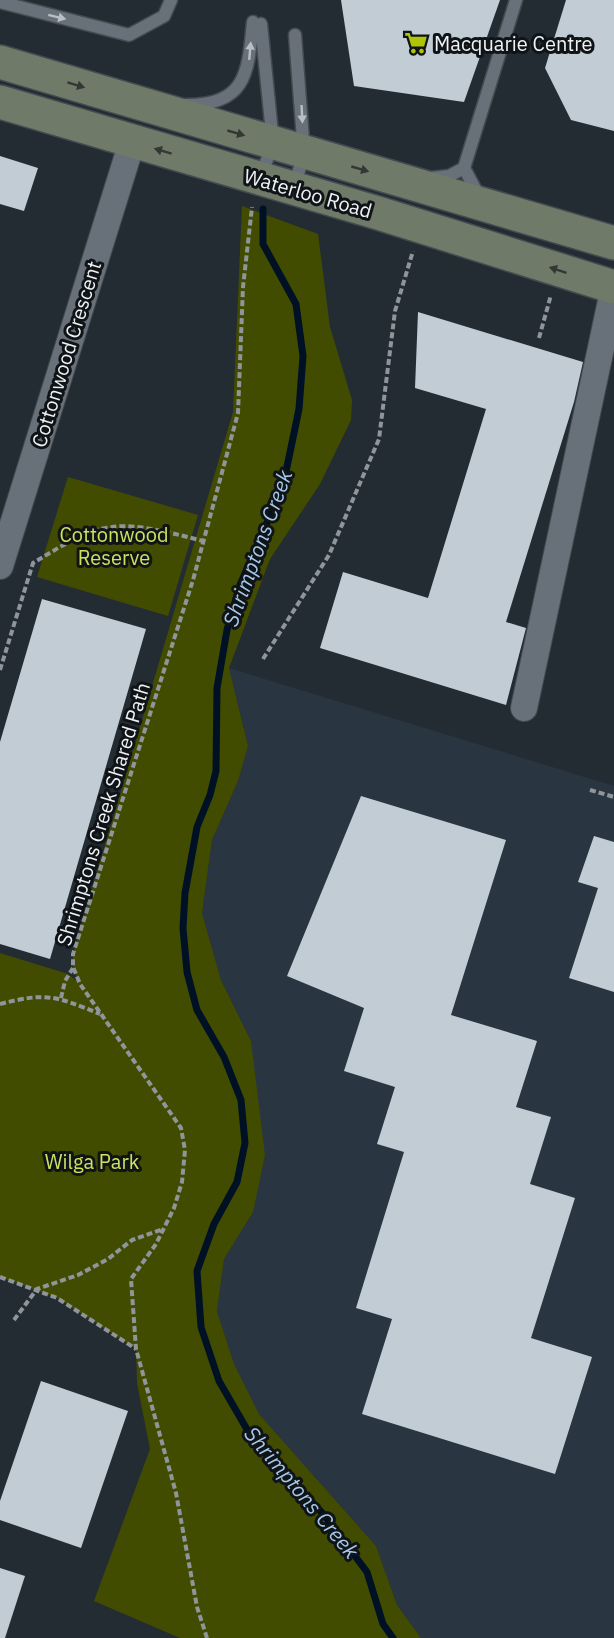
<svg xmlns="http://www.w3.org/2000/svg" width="614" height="1638" viewBox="0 0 614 1638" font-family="'IBM Plex Sans',sans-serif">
	<rect width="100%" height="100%" fill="#242c33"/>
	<polygon fill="#293541" points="229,668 614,786 614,1638 421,1638 397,1605 376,1546 259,1414 234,1364 217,1311 224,1259 253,1212 251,1041 221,980 202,913 212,840 238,781 248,746"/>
	<g fill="#424c00">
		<polygon points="242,206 318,234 330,327 352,400 351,420 320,484 270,559 229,668 248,746 238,781 212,840 202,913 221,980 251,1041 265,1155 253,1212 224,1259 217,1311 234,1364 259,1414 376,1546 397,1605 421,1638 180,1638 94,1601 150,1449 137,1383 136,1349 57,1298 0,1277 0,953 68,974 79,983 73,967 73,954 233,412"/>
		<polygon points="68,477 198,515 168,616 37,577"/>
	</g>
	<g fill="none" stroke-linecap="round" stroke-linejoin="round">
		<polyline stroke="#001125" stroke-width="7" points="263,209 263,244 296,304 303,356 299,409 283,486 240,585 227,630 217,688 216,771 210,795 197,827 185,893 183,928 187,972 197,1010 224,1057 241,1100 245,1143 237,1182 214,1224 197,1271 201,1327 219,1381 252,1438 325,1516 367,1572 383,1624 393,1638"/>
	</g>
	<g fill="#c2ccd5">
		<polygon points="341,0 500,0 464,102 354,86"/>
		<polygon points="566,0 614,0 614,131 571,120 545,68"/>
		<polygon points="0,156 38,168 24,211 0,204"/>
		<polygon points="418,312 583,362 574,402 506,622 526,628 506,705 320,648 343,572 428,598 486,409 415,388"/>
		<polygon points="42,599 146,629 50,959 0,944 0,742"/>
		<polygon points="361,796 506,840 451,1015 537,1041 516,1107 551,1117 530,1184 575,1198 531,1338 592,1357 555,1474 362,1414 392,1319 356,1308 404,1152 377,1144 395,1087 344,1071 364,1008 287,976"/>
		<polygon points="594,836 614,842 614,992 569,978 598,888 578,882"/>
		<polygon points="41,1381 128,1411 81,1548 0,1520 0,1501"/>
		<polygon points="0,1568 25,1576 5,1638 0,1638"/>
	</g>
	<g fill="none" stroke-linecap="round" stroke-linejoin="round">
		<g stroke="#434a50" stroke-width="15">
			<g id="lane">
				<polyline points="0,2 129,35 164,16 171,0"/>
				<path d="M186,105c61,0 62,-33 67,-83"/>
				<polyline points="464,168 479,196"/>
				<polyline points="261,176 273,143 261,24"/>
				<polyline points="431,178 449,176 464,168 516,0"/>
				<polyline points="294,188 304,153 295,35"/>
			</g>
		</g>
		<g stroke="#434a50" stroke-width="28">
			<g id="street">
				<polyline points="0,566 132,142"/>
				<polyline points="524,708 614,287"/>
			</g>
		</g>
		<g stroke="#434a50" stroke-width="36">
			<g id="secondary">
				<polyline points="0,62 614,243"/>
				<polyline points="0,102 378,213 614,287"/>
			</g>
		</g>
		<g stroke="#8f959b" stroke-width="4" stroke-dasharray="6 3" stroke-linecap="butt">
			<polyline points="539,338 551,295"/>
			<polyline points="263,659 329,555 379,439 395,311 413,251"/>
			<path d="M0,670l33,-107c24,-14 51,-33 79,-36 24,-4 68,8 91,14"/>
			<polyline points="590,790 614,797"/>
			<polyline points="61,998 65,981 73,968"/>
			<path d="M0,1004c48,-12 55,-8 100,10"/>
			<polyline points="0,1277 57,1298 136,1349"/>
			<polyline points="14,1320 37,1289 78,1275 108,1259 132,1240 163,1229"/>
			<polyline points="207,1638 197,1607 176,1493 136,1349 131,1279 156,1244 174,1208 182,1182 185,1150 181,1128 80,984 73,967 73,954 193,580 238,413 243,287 252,207"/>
		</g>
		<use href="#lane" stroke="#687179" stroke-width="12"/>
		<use href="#street" stroke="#687179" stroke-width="26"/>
		<use href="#secondary" stroke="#707a69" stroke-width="33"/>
	</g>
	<defs><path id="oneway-solid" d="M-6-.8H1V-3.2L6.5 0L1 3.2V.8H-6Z" transform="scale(1.5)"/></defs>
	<g fill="#b8bfc5">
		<use href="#oneway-solid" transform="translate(57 17) rotate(14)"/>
		<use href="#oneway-solid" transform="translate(250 51) rotate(-85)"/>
		<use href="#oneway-solid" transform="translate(302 114) rotate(87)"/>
	</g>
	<g fill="#323834">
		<use href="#oneway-solid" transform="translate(76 85) rotate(17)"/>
		<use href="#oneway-solid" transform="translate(236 133) rotate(16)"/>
		<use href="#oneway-solid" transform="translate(163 151) rotate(-163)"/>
		<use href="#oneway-solid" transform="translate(360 169) rotate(16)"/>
		<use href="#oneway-solid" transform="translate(558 270) rotate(-162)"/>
	</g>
	<defs>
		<g id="supermarket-bare" transform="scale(1.8)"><path d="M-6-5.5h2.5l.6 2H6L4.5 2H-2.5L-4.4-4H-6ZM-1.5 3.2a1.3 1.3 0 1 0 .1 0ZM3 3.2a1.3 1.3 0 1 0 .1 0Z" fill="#afc507" stroke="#111417" stroke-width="2.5" paint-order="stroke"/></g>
	</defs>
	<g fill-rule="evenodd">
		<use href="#supermarket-bare" x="416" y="43"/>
	</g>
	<g text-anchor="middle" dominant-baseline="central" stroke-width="6" stroke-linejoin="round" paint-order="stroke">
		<g font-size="20" fill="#eef3f8" stroke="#111417" text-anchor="start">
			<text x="434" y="43">Macquarie Centre</text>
		</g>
		<g font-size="20" fill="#eef3f8" stroke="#111417">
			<text transform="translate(308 193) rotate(16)">Waterloo Road</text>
			<text transform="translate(66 354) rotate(-73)">Cottonwood Crescent</text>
			<text transform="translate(103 814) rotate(-73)">Shrimptons Creek Shared Path</text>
		</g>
		<g font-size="20" fill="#cde35e" stroke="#111417">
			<text x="114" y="534">Cottonwood<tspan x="114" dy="23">Reserve</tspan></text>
			<text x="92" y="1161">Wilga Park</text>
		</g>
		<g font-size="21" font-style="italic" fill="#a4c9ec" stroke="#111417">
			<text transform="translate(257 548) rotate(-70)">Shrimptons Creek</text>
			<text transform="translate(302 1492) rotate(50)">Shrimptons Creek</text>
		</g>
	</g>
</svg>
